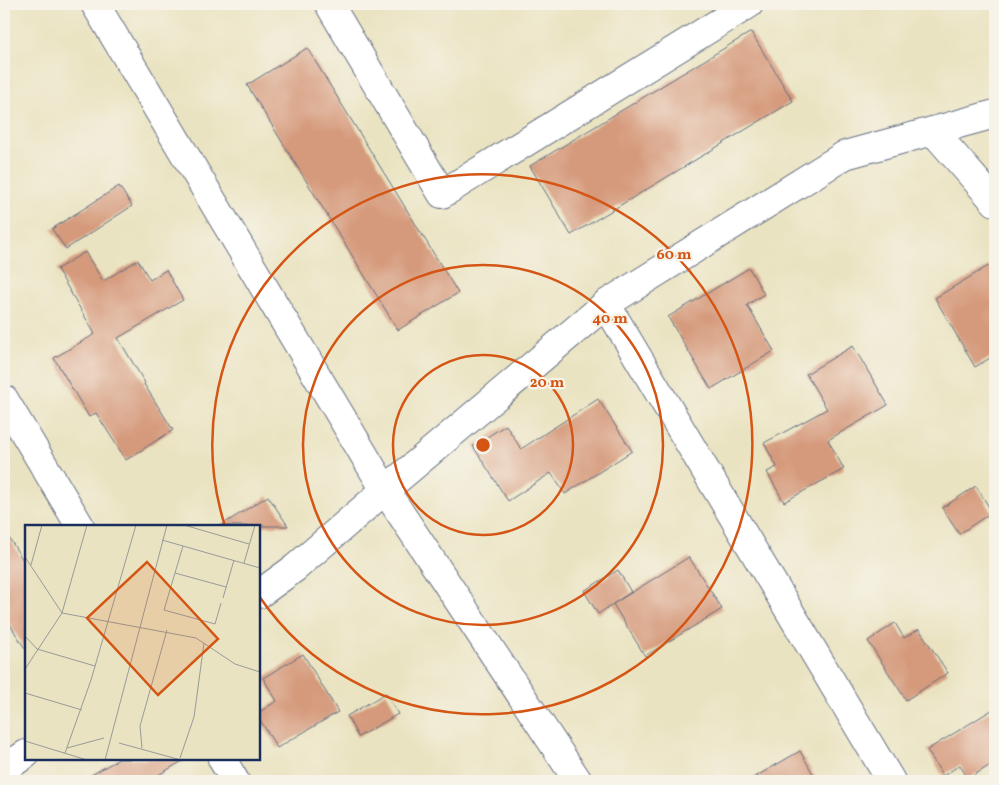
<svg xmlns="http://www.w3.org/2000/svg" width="999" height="785" viewBox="0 0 999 785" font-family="Vollkorn,serif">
	<rect width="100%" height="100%" fill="#f7f3e8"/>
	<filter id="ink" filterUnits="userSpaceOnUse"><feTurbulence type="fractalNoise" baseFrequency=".02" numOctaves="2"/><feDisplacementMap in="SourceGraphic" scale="10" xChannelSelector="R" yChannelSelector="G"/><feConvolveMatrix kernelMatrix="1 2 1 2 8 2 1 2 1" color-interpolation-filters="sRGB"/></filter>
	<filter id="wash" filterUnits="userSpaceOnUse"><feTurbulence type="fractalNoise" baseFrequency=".0096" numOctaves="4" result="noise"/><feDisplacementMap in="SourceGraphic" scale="20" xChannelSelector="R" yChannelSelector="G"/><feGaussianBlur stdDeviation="1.12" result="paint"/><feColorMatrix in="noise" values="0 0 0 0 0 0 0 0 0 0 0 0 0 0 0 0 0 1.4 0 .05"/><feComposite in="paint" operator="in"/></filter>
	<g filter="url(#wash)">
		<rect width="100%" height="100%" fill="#eae3c1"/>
		<g id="blocks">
			<g fill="#d59a7b">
				<polygon points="751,32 793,101 571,235 530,166"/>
				<polygon points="307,48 458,293 398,330 247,85"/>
				<polygon points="119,186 132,206 66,249 52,229"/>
				<polygon points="85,252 103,281 138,260 150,280 166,270 183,300 118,338 145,383 144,384 173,430 126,460 96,413 89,417 54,358 95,334 57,269"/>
				<polygon points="995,262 995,355 975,367 935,298"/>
				<polygon points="749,268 764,294 747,305 774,351 711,389 668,317"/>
				<polygon points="853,346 888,405 828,440 844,469 784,502 767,472 777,467 764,443 827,409 806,374"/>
				<polygon points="598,399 632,451 565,494 551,473 508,501 473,446 506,425 521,449"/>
				<polygon points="976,486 992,512 959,534 942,508"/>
				<polygon points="268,496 288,526 220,526"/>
				<polygon points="4,530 26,565 26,650 4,615"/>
				<polygon points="689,557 722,609 645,656 613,604"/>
				<polygon points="618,570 631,592 598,614 584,591"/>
				<polygon points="895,623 904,638 919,629 948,673 906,700 868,641"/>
				<polygon points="303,654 338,712 277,748 259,718 259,712 277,701 263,678"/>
				<polygon points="386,693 398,714 358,737 347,716"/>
				<polygon points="995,708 995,762 968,779 960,765 943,776 927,750"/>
				<polygon points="800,751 817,781 748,781"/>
				<polygon points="119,759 186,759 148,781 81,781"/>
			</g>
		</g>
	</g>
	<g filter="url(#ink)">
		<use href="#blocks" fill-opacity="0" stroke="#636e81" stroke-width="1"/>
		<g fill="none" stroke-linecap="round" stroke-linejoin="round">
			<g stroke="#636e81" stroke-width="30">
				<g id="minor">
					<polyline points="95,4 385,490 578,781"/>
					<polyline points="329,4 442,194 749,4"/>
					<polyline points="933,131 995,202"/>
					<polyline points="606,304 891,781"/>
					<polyline points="4,399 80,526"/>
					<polyline points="259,594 295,568 385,490 606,304 845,155 995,114"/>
					<polyline points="222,759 235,781"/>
					<polyline points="4,769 26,754"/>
				</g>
			</g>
			<use href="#minor" stroke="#fff" stroke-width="28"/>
		</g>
	</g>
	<g fill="none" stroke="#d45514" stroke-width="2.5">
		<circle cx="483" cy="445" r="90"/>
		<circle cx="483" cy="445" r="180"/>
		<path d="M225 526A270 270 0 1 1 259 596"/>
	</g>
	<g transform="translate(25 525)">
		<rect width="235" height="235" fill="#eae3c1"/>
		<path fill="none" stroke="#979b99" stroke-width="1" d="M159,0l65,19M137,15l98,28M158,21l-19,64 51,14 6,-21M0,32l37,56 134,25 39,26 25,8M219,38l11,-38M6,40l11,-40M150,48l51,14M198,73l11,-38M0,111l12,13 58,17M0,144l37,-56 25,-88M0,168l57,17M0,216l62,19M94,218l62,17M42,223l37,-10M117,223l-2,-22 27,-96M40,228l26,-73 45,-155M155,233l14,-41 10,-74M80,235l62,-235"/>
		<path fill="#d45514" fill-opacity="0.15" stroke="#d45514" stroke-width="2.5" d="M122,37l71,77 -60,56 -71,-77z"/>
		<rect width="235" height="235" fill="none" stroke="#1b2f5e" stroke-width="2.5"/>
	</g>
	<circle cx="483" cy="445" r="8" fill="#d45514" stroke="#f7f3e8" stroke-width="2.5"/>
	<g font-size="15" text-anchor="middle" font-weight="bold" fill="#d45514" stroke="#f7f3e8" stroke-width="4.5" stroke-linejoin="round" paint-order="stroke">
		<text x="674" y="259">60 m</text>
		<text x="610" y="323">40 m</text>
		<text x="547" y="387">20 m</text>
	</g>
	<rect width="999" height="785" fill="none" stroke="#f7f3e8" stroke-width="20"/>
</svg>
